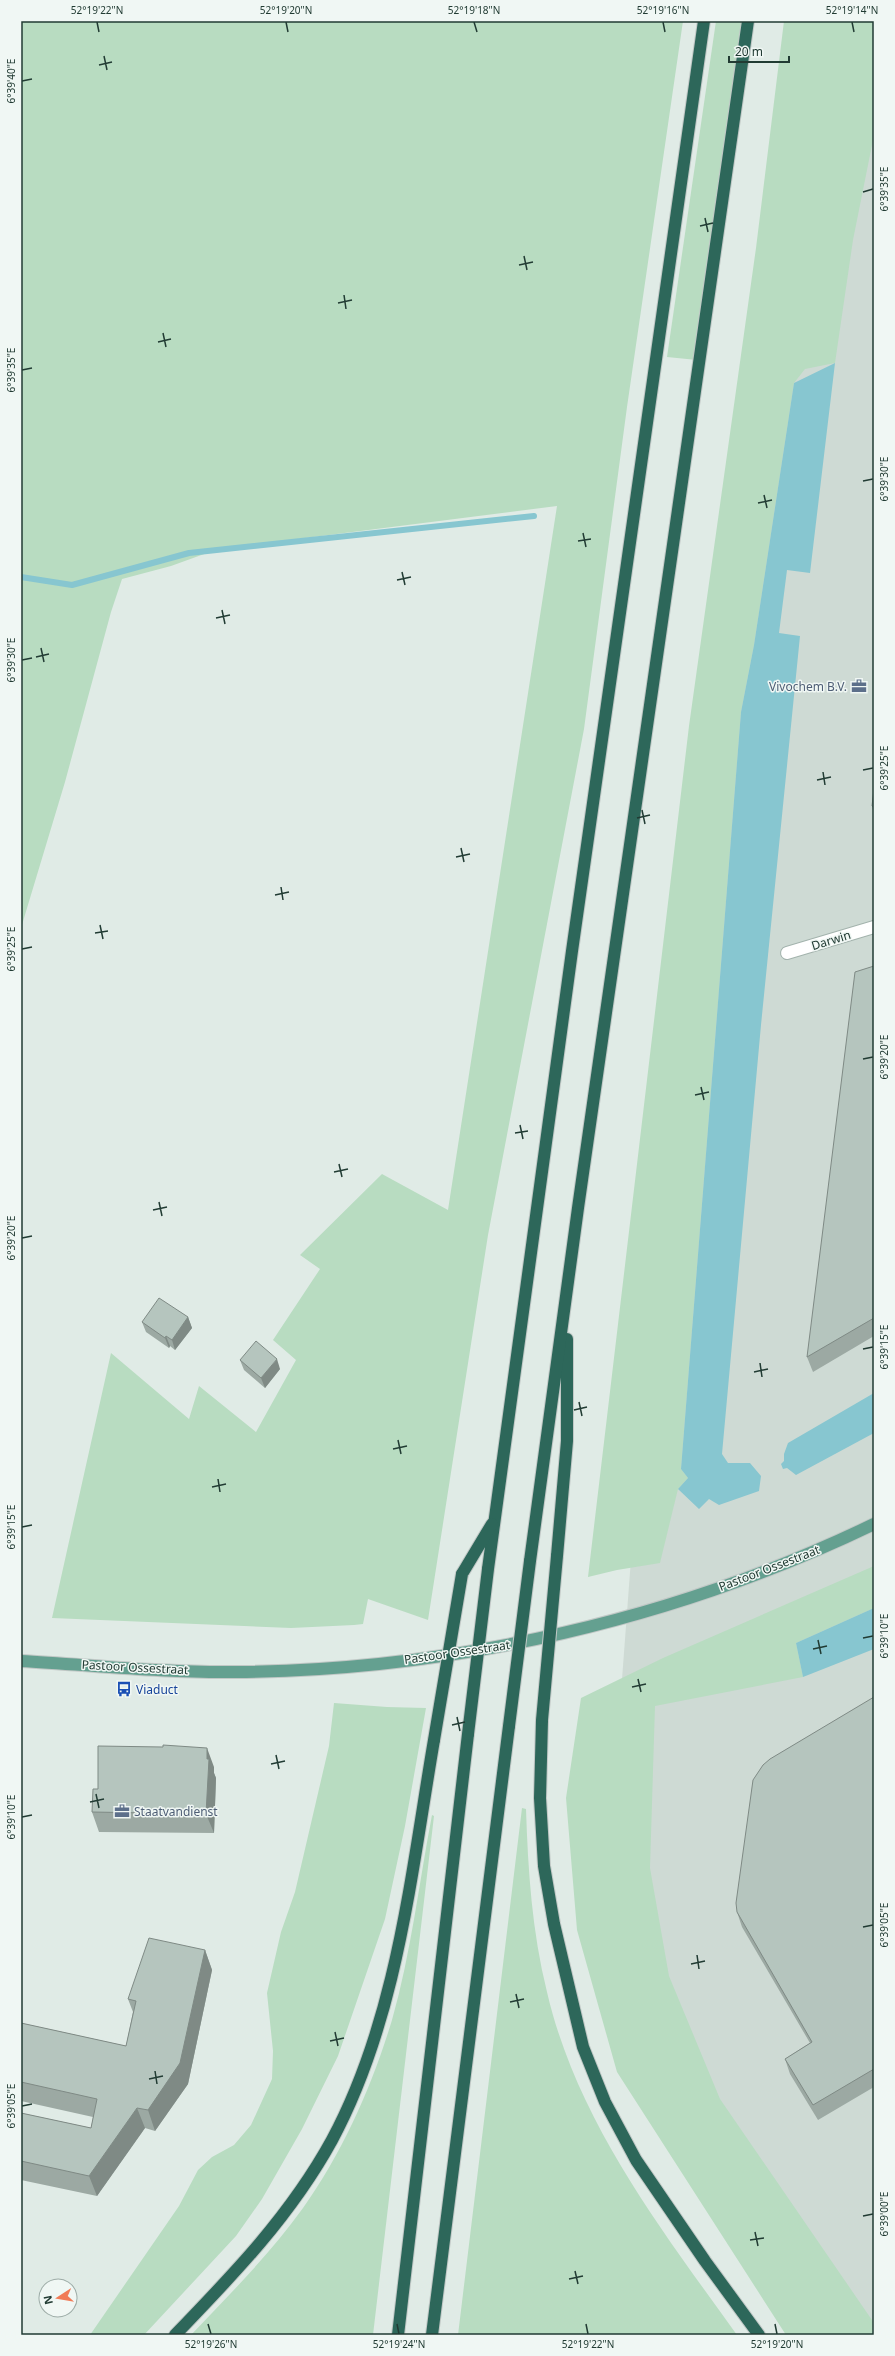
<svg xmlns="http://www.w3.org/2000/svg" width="895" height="2356" viewBox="0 0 895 2356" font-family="'Noto Sans',sans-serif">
	<rect width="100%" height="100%" fill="#e0ebe6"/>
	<polygon fill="#cedad4" points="818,21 874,21 874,2335 699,2119 612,1813 631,1559"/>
	<g fill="#b8dcc1">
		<polygon points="21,21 683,21 627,407 584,729 488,1235 428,1620 368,1599 363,1624 354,1625 291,1628 52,1618 111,1353 189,1419 199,1386 256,1432 296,1360 273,1340 320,1269 300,1255 382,1174 448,1210 557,506 218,549 171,566 122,579 111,612 65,782 21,928"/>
		<polygon points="716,21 745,21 697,360 667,357"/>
		<polygon points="784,21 874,21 874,135 853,240 835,363 805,369 794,383 754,645 741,712 681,1469 688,1478 678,1489 660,1563 617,1570 588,1577 689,726 756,248"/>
		<polygon points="874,1566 874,1608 796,1643 803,1677 655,1706 650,1868 669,1976 720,2099 874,2323 874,2335 786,2335 617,2072 577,1930 566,1798 581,1698 663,1658"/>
		<polygon points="334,1703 387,1707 426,1708 405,1826 385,1919 338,2056 302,2129 262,2199 236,2236 144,2335 90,2335 179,2206 198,2170 212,2157 234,2145 251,2125 272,2079 273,2051 267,1993 281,1932 295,1892 329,1746"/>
		<path d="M522,1808l4,1c2,62 6,122 21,183 30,129 114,237 190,343h-279z"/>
		<path d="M432,1815l2,1 -61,519h-182c39,-41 79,-81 112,-127 40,-56 69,-122 89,-188 19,-67 27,-137 40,-205z"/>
	</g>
	<g fill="#87c6d0">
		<polygon points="835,363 810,573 787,570 779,633 800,636 761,1025 722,1454 728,1463 750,1463 761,1476 759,1491 719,1505 709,1499 699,1509 678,1489 688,1478 681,1469 741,712 754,645 794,383"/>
		<polygon points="874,1393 874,1433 796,1475 787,1468 783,1469 781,1464 784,1461 784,1454 788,1443"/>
		<polygon points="874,1608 874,1649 803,1677 796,1643"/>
	</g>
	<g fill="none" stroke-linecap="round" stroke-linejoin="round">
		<polyline stroke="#87c6d0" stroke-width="6" points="21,577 72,585 189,553 534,516"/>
		<g stroke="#a3b3ad" stroke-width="14">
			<polyline id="minor" points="787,953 874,927"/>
		</g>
		<g stroke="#c1c8c6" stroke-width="14">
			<path id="major" d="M21,1661c71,4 144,12 215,11 220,-2 441,-53 638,-148"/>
		</g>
		<g stroke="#c1c8c6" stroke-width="14">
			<g id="highway">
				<polyline points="557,1556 567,1441 567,1339"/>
				<polyline points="530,1561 578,1208 748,21"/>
				<polyline points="488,1569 572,951 704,21"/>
				<polyline points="462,1574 492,1524"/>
				<polyline points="542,1720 540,1798 544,1866 554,1924 583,2047 605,2102 636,2160 705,2261 759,2335"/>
				<path d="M175,2335c58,-60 116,-120 157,-195 65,-121 79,-266 102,-400"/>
				<polyline points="398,2335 468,1734"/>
				<polyline points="432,2335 509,1726"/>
			</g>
		</g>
		<use href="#minor" stroke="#fff" stroke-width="12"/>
		<use href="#major" stroke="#64a090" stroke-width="12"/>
		<use href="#highway" stroke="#2d675a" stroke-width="12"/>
		<g stroke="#c1c8c6" stroke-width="14" stroke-linecap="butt">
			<g id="highway-bridge">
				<polyline points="542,1720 557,1556"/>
				<polyline points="509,1726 530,1561"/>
				<polyline points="468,1734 488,1569"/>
				<polyline points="434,1740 462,1574"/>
			</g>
		</g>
		<use href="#highway-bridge" stroke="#2d675a" stroke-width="12"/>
	</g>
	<g fill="#9ca9a3">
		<polygon points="874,789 874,813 872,806"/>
		<polygon points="874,966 874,1336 813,1372 807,1357"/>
		<polygon points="188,1317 192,1328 175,1350 170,1346 169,1348 146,1332 142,1322"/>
		<polygon points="240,1360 280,1369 265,1388 244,1370"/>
		<polygon points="874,1697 874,2087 818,2120 790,2074 785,2059 810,2043 742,1927 737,1912"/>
		<polygon points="214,1767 214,1773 216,1778 214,1833 99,1832 92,1812 98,1789"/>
		<polygon points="205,1950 212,1970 188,2084 155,2131 145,2128 97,2196 21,2180 21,2113 91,2128 93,2117 21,2101 21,2023 126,2046 133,2012 128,1999"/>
	</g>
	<g fill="#7f8a85">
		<polygon points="188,1317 192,1328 175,1350 172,1340"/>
		<polygon points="166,1336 170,1346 169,1348 165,1338"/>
		<polygon points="277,1359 280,1369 265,1388 261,1378"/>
		<polygon points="207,1748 214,1767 214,1773 216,1778 214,1833 206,1814"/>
		<polygon points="205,1950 212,1970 188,2084 155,2131 148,2110"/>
		<polygon points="137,2108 145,2128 97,2196 89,2176"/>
	</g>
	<g fill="#b5c5be" stroke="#7f8a85">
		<polygon points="874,789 874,807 872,806"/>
		<polygon points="874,966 874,1318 807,1357 855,972"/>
		<polygon points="159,1298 188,1317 172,1340 166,1336 165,1338 142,1322"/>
		<polygon points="256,1341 277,1359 261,1378 240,1360"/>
		<polygon points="874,1697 874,2069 813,2105 785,2059 812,2042 737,1912 736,1903 753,1780 763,1765 770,1759"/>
		<polygon points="163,1745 207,1748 207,1759 209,1759 206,1814 92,1812 93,1789 98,1789 98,1746 163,1747"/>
		<polygon points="149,1938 205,1950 180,2063 148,2110 137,2108 89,2176 21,2161 21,2113 91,2128 97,2099 21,2082 21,2023 126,2046 136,2001 128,1999"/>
	</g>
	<path fill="none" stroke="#213b33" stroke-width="1.5" d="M97,22l2,10M286,22l2,10M474,22l3,10M663,22l2,10M852,22l2,10M104,56l3,14M99,65l13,-3M22,81l10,-2M863,192l10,-3M705,218l3,14M700,226l13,-3M524,256l3,14M519,265l14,-3M344,295l2,14M338,303l14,-3M163,333l3,14M158,342l13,-3M22,370l10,-2M863,481l10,-2M764,495l3,13M758,503l14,-3M583,533l3,14M578,541l13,-2M402,572l3,13M397,580l14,-3M222,610l3,14M216,618l14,-3M41,648l3,14M36,657l13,-3M22,660l10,-2M863,770l10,-2M823,772l2,13M817,780l14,-3M642,810l3,14M637,818l13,-3M461,848l3,14M456,857l14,-3M281,887l2,13M275,895l14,-3M100,925l3,14M95,933l13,-2M22,949l10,-2M863,1059l10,-2M701,1087l3,13M695,1095l14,-3M520,1125l3,14M515,1133l13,-2M339,1164l3,13M334,1172l14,-3M159,1202l3,14M153,1210l14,-3M22,1238l10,-2M863,1349l10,-2M760,1363l2,14M754,1372l14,-3M579,1402l3,14M574,1410l13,-3M398,1440l3,14M393,1449l14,-3M218,1479l2,13M212,1487l14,-3M22,1527l10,-2M863,1638l10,-2M818,1640l3,14M813,1649l14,-3M638,1679l3,13M632,1687l14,-3M457,1717l3,14M452,1725l13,-3M276,1755l3,14M271,1764l14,-3M96,1794l3,14M90,1802l14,-3M22,1817l10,-2M863,1927l10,-2M697,1955l2,14M691,1964l14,-3M516,1994l3,14M510,2002l14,-3M335,2032l3,14M330,2041l14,-3M155,2071l2,13M149,2079l14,-3M22,2106l10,-2M863,2216l10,-2M755,2232l3,14M750,2240l14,-2M575,2271l3,13M569,2279l14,-3M208,2324l3,10M397,2324l2,10M586,2324l2,10M775,2324l2,10"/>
	<defs>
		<g id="office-bare" transform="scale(1.2)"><path d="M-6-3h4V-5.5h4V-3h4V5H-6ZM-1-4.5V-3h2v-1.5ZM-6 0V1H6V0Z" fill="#5c6f8a" stroke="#f0f7f4" stroke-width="2.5" paint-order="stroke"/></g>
		<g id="bus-bare" transform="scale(1.2)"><path d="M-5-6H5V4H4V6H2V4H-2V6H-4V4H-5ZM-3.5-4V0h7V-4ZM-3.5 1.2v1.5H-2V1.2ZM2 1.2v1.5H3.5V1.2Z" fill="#1a4fb4" stroke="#f0f7f4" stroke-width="2.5" paint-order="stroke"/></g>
	</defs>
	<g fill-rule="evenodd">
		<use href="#office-bare" x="859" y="686"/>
		<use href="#bus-bare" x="124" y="1689"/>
		<use href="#office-bare" x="122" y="1811"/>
	</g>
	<g text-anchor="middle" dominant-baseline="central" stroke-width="3" stroke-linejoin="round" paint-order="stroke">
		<g font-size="12" fill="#4e5e75" stroke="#f0f7f4" text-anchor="end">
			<text x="847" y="686">Vivochem B.V.</text>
			<text x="134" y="1811" text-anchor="start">Staatvandienst</text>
		</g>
		<g font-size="12" fill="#213b33" stroke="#f0f7f4">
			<text transform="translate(831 940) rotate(-17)">Darwin</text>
			<text transform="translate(769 1568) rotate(-21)">Pastoor Ossestraat</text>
			<text transform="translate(457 1652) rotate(-8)">Pastoor Ossestraat</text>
			<text transform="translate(135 1667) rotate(3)">Pastoor Ossestraat</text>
		</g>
		<g font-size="12" fill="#164399" stroke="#f0f7f4" text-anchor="start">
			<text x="136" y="1689">Viaduct</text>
		</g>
	</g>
	<rect width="895" height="2356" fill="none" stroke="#f0f7f4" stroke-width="44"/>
	<g transform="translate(58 2298) rotate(258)"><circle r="19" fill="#f0f7f4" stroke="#9daca7"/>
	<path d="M0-3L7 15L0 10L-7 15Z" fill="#f17b57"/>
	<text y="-6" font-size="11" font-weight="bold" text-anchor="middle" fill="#213b33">N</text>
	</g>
	<path d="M729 56v6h60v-6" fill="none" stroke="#213b33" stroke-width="2"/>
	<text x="735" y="56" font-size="12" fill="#213b33" stroke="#f0f7f4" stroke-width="3" paint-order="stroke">20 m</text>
	<rect x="22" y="22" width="851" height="2312" fill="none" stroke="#213b33" stroke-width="1.5"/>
	<g font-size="10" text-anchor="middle" fill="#213b33">
		<text x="97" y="14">52°19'22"N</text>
		<text x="286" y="14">52°19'20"N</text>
		<text x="474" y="14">52°19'18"N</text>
		<text x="663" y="14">52°19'16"N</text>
		<text x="852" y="14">52°19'14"N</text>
		<text transform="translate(11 81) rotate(-90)" y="4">6°39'40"E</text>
		<text transform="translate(884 189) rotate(-90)" y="4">6°39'35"E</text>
		<text transform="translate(11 370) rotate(-90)" y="4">6°39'35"E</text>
		<text transform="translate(884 479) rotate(-90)" y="4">6°39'30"E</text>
		<text transform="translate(11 660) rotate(-90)" y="4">6°39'30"E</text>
		<text transform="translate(884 768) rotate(-90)" y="4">6°39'25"E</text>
		<text transform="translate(11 949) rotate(-90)" y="4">6°39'25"E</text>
		<text transform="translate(884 1057) rotate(-90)" y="4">6°39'20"E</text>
		<text transform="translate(11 1238) rotate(-90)" y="4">6°39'20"E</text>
		<text transform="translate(884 1347) rotate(-90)" y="4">6°39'15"E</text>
		<text transform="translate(11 1527) rotate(-90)" y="4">6°39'15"E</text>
		<text transform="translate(884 1636) rotate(-90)" y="4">6°39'10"E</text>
		<text transform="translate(11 1817) rotate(-90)" y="4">6°39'10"E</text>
		<text transform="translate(884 1925) rotate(-90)" y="4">6°39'05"E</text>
		<text transform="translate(11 2106) rotate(-90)" y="4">6°39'05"E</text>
		<text transform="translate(884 2214) rotate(-90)" y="4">6°39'00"E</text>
		<text x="211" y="2348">52°19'26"N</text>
		<text x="399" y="2348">52°19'24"N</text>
		<text x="588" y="2348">52°19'22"N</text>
		<text x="777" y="2348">52°19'20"N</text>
	</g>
</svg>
